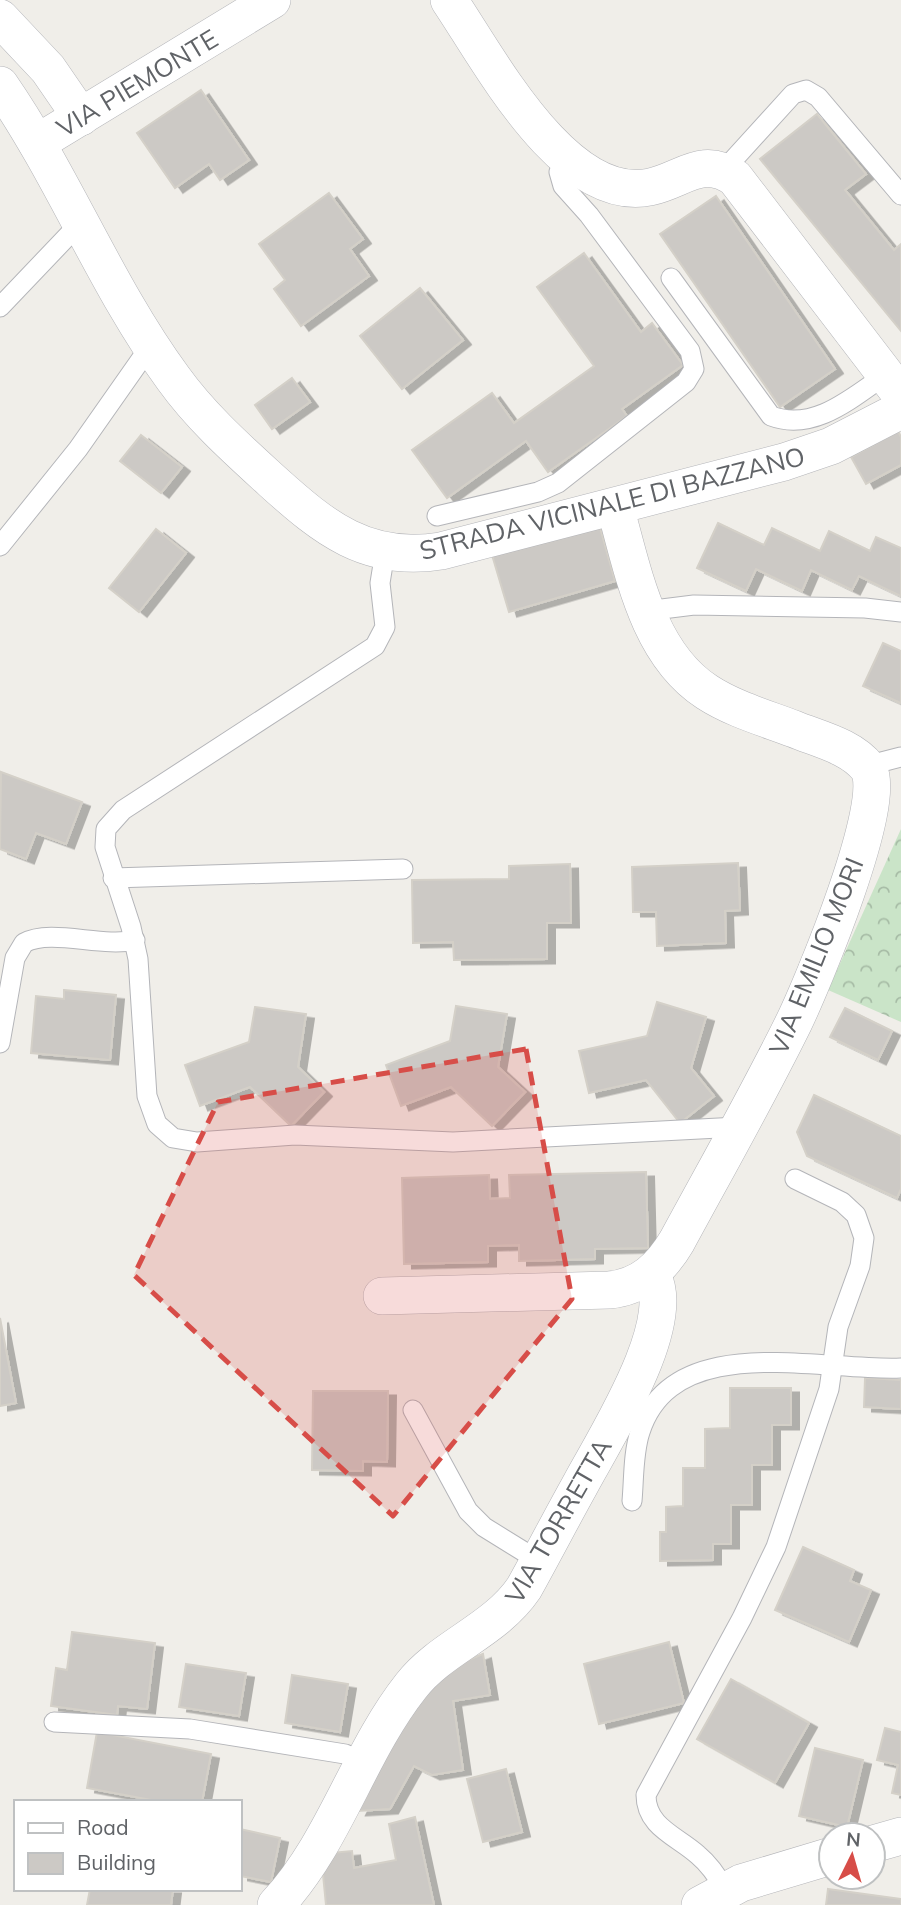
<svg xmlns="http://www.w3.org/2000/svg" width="901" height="1905" viewBox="0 0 901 1905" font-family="Mulish,sans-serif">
	<defs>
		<pattern id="forest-crowns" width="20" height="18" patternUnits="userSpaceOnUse" patternTransform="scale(1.75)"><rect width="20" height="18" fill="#cae4c8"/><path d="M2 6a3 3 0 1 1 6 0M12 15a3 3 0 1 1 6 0" fill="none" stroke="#a7bca6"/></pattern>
		<filter id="shadow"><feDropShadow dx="8" dy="4.5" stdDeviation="0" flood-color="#0004"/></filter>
	</defs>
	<rect width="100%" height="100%" fill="#f0eee9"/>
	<polygon fill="url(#forest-crowns)" points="901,829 901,1022 828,990"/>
	<g fill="#ccc9c5" stroke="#d4d0c8" stroke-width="2" filter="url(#shadow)">
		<polygon points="201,90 249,160 220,180 209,164 175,188 137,133"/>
		<polygon points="817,114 866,174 845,190 894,250 901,244 901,331 760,159"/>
		<polygon points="329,193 363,239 350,249 369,276 301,326 274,289 285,280 259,244"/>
		<polygon points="716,196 835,369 780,407 660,234"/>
		<polygon points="584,253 641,332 652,323 683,365 622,409 627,416 548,472 526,441 447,498 412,450 492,393 514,423 594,366 537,287"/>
		<polygon points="420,288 463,340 402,389 360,336"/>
		<polygon points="292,378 310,402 272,429 255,405"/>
		<polygon points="898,431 901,437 901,465 866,484 851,457"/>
		<polygon points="141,435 182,467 161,493 120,461"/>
		<polygon points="718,523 764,545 772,528 820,551 829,531 870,551 876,537 901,548 901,596 859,576 852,590 811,570 802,591 756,569 746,591 697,568"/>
		<polygon points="599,524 615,581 509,612 492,555"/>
		<polygon points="156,529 186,553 139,612 109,588"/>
		<polygon points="883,643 901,651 901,703 863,686"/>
		<polygon points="1,772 82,802 66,844 36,833 26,859 0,849"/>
		<polygon points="738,863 740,910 725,911 726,943 657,946 656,912 633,912 632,867"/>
		<polygon points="570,864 571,923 547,923 547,959 454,960 453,942 413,943 412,880 509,879 509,866"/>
		<polygon points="64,990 116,995 110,1060 31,1053 36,996 64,999"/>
		<polygon points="657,1002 706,1017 691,1068 714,1096 680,1123 646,1080 589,1093 579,1051 647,1036"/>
		<polygon points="456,1006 507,1014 498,1067 525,1092 492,1126 451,1087 401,1106 386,1065 450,1041"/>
		<polygon points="255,1007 306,1014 298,1067 324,1092 291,1126 250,1087 200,1106 185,1065 249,1042"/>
		<polygon points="845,1008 892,1031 878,1060 830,1037"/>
		<polygon points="814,1095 901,1136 901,1189 897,1198 807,1156 797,1132"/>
		<polygon points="646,1172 648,1248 595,1249 595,1259 519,1261 519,1245 488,1246 488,1262 404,1264 402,1178 489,1175 490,1199 510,1198 509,1175"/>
		<polygon points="0,1318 16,1403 0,1406"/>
		<polygon points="865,1378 901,1380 901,1409 864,1407"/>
		<polygon points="730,1388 791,1388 791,1425 772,1425 772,1465 752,1465 752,1505 731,1505 731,1544 713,1544 713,1560 660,1561 660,1532 666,1532 666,1507 683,1506 683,1468 705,1468 705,1429 730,1428"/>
		<polygon points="313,1391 388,1391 387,1462 363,1461 363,1471 312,1470"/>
		<polygon points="803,1547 854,1570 850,1581 871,1590 849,1642 775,1610"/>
		<polygon points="72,1632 155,1643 147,1709 118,1706 117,1715 51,1706 56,1668 67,1670"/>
		<polygon points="669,1642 684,1703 599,1724 584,1664"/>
		<polygon points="483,1654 490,1695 453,1701 463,1770 432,1775 414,1766 390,1809 358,1811 417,1692 448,1668"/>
		<polygon points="186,1664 246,1673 239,1716 179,1707"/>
		<polygon points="292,1675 348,1684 340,1732 285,1723"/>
		<polygon points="731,1679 809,1723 775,1783 697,1739"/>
		<polygon points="885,1728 901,1732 901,1795 892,1793 898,1765 877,1760"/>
		<polygon points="97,1732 211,1754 202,1802 162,1802 87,1788"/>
		<polygon points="815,1748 863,1760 847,1827 799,1816"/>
		<polygon points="506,1769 522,1832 483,1842 467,1779"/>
		<polygon points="415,1817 434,1905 326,1905 321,1854 352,1851 354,1868 396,1860 389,1824"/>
		<polygon points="240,1829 280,1838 271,1882 240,1876"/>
		<polygon points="90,1889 173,1889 171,1905 87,1905"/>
		<polygon points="828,1889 901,1899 901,1905 826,1905"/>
	</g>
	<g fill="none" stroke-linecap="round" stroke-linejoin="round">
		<g stroke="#b4b5b9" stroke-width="21">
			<g id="service">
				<polyline points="723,171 793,94 806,90 818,97 901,195"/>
				<path d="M671,278l100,138c45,17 85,-22 120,-45"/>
				<polyline points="0,307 81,222"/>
				<polyline points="437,516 538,492 558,483 686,382 694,369 690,351 589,215 563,186 559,172 565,157"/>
				<polyline points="0,546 78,449 151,345"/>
				<polyline points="385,552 380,583 385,627 375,646 123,810 106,829 105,847 131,927 138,959 147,1096 157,1124 173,1138 197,1142 295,1135 453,1142 738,1127"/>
				<polyline points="646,611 694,605 865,608 901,612"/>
				<polyline points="866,766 901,757"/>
				<polyline points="113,878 403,869"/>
				<path d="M0,1043l15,-85 9,-15c27,-15 78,5 111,-3"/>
				<polyline points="413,1410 468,1511 484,1527 539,1561"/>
				<path d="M632,1501c2,-22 1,-48 8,-69 33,-103 182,-60 261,-64"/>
				<polyline points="54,1722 190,1729 345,1754 364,1762"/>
				<path d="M725,1890c-7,-13 -15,-25 -27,-35 -21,-19 -52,-28 -52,-60l96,-177 34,-71 53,-158 9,-62 22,-61 4,-28 -8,-23 -14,-13 -47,-23"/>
			</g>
		</g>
		<g stroke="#b4b5b9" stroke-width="38">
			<g id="minor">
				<path d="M449,0c40,59 116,205 201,187 33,-7 52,-32 85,-9l166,217"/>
				<polyline points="0,18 48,69 81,117"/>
				<path d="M0,85c65,94 106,202 173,293 28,39 64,71 99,103 52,47 95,82 169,70l343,-89 47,-16 70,-36"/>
				<polyline points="37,143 272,0"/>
				<path d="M382,1296l227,-6c32,-3 52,-22 68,-49 39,-72 80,-144 117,-219 18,-37 96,-223 74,-254 -17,-22 -50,-29 -74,-39 -29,-11 -61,-20 -87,-37 -60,-39 -74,-122 -92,-185"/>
				<polyline points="873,1844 901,1836"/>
				<path d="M276,1905c59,-63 82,-152 135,-219 30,-39 84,-55 113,-98 19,-34 37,-69 56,-103 22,-42 102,-165 71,-211"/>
				<polyline points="700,1905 741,1883 831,1856"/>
			</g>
		</g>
		<use href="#service" stroke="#fff" stroke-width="19"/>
		<use href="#minor" stroke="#fff" stroke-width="37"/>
	</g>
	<path fill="#d74d48" fill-opacity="0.2" stroke="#d74d48" stroke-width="5" stroke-dasharray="14 9" stroke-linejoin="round" d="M526,1049l46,250 -179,217 -259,-241 84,-173z"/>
	<g text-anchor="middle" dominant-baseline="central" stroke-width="7" stroke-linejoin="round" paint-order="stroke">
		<g font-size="26" fill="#606367" stroke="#fff">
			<text transform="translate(137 83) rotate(-31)">VIA PIEMONTE</text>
			<text transform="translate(612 503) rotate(-14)">STRADA VICINALE DI BAZZANO</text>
			<text transform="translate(816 956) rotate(-68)">VIA EMILIO MORI</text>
			<text transform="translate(558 1521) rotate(-60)">VIA TORRETTA</text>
		</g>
	</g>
	<rect x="14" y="1800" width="228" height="91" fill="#ffffff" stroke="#bfc1c2" stroke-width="2"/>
	<rect x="28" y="1823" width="35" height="10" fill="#ffffff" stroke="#bfc1c2" stroke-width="2"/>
	<text x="77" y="1835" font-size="21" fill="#606367">Road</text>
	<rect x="28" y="1853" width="35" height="21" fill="#ccc9c5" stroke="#bfc1c2" stroke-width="2"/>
	<text x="77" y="1870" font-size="21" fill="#606367">Building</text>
	<g transform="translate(852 1856) rotate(5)"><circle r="33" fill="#ffffff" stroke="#bfc1c2" stroke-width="2"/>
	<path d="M0-5L12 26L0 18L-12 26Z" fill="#d74d48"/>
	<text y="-10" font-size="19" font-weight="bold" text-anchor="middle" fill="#606367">N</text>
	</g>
</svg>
